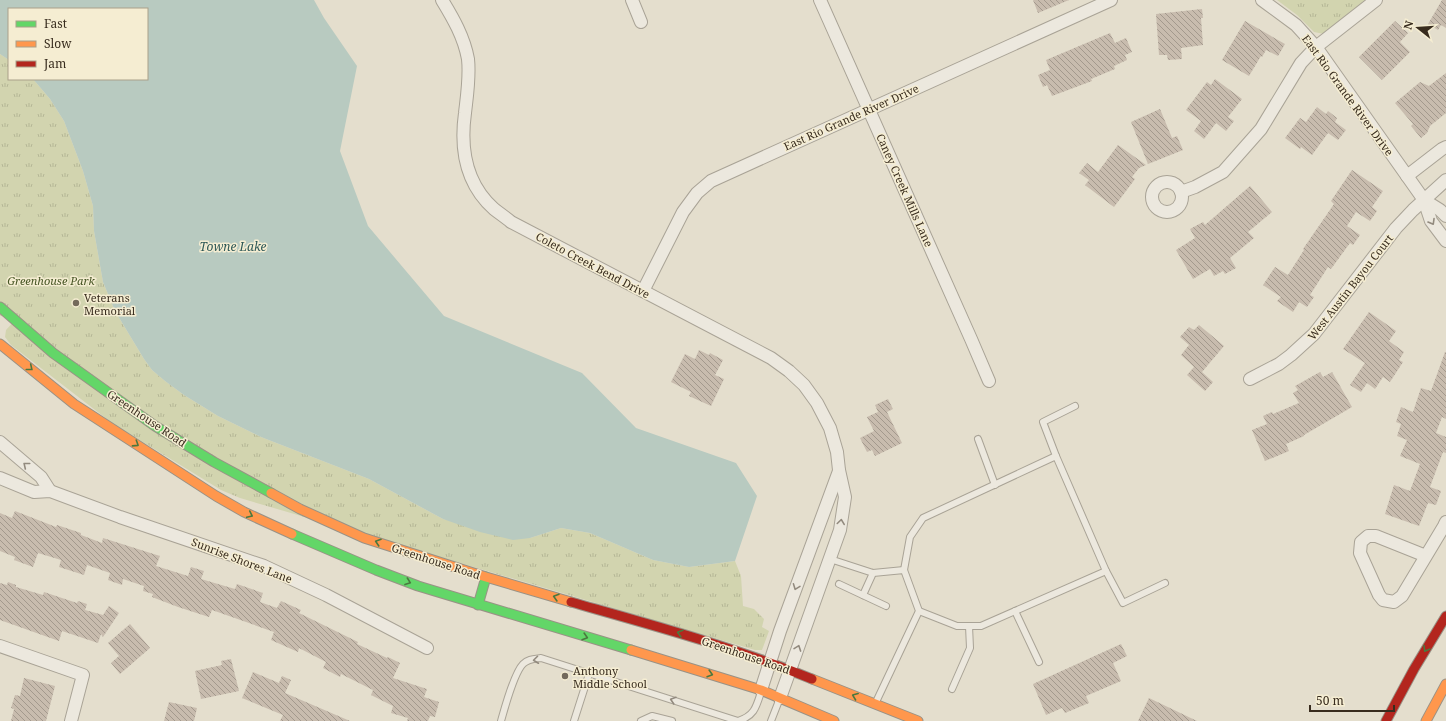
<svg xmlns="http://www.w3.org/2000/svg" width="1446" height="721" viewBox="0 0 1446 721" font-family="'Noto Serif',serif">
	<defs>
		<pattern id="grass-tufts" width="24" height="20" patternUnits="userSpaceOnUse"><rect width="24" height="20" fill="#d2d4af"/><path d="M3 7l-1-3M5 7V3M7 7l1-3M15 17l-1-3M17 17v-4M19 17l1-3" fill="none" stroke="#b5b696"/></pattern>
		<pattern id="building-back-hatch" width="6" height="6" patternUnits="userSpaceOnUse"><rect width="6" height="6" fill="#c8bcae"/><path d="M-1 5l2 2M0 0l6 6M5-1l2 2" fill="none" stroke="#a3998d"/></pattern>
	</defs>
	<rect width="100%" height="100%" fill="#e4decd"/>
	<g fill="url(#grass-tufts)">
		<polygon points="1277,0 1369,0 1324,34 1314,32 1297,15"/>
		<polygon points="0,54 9,60 9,79 33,79 50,99 64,121 83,171 93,206 94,231 103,282 115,311 144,359 152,370 165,381 184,395 218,416 261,437 369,479 443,519 530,538 561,528 590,533 653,560 689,567 735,561 741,576 743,606 754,609 764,619 762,627 769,631 762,650 755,650 240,498 221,490 112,423 11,345 5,337 6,330 17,318 0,316"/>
	</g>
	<polygon fill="#b8cac0" points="0,0 314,0 324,18 357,66 340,151 368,226 444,316 582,373 636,428 736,463 757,496 735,561 689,567 653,560 590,533 561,528 530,538 513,540 480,532 443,519 369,479 261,437 218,416 184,395 165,381 152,370 144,359 115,311 103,282 94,231 93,206 83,171 64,121 50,99 33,79 147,79 147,9 9,9 9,60 0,54"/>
	<g fill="url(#building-back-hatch)">
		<polygon points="1033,0 1069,0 1038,13"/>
		<polygon points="1442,0 1446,0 1446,28 1441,25 1438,30 1428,24"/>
		<polygon points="1202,9 1203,18 1201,18 1203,45 1181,48 1182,59 1168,60 1167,55 1159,55 1156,14"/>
		<polygon points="1245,21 1285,44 1278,56 1266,50 1262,57 1261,56 1249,76 1222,60"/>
		<polygon points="1395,21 1408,33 1400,42 1410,52 1382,80 1359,57"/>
		<polygon points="1110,33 1115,43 1126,38 1132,52 1125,55 1127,60 1114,66 1115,69 1091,79 1092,81 1052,96 1047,85 1043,87 1038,75 1050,70 1046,60"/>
		<polygon points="1446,73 1446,113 1430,126 1427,133 1421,138 1411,126 1413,124 1395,103 1420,82 1429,86"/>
		<polygon points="1215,79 1242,99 1228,117 1234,121 1226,131 1216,123 1204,139 1194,131 1201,121 1186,110 1207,82 1211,85"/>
		<polygon points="1317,107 1326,114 1328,111 1337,118 1335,122 1346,130 1338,140 1328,133 1312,155 1301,147 1300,149 1285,138 1300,118 1306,122"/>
		<polygon points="1160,109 1172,138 1177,136 1183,150 1148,164 1131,122"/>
		<polygon points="1118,145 1146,165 1139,168 1132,177 1135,179 1114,207 1085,185 1089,180 1079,173 1087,163 1098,172"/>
		<polygon points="1352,170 1383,191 1372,207 1377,211 1370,221 1356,212 1347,226 1360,235 1353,245 1350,243 1331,269 1328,267 1310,295 1314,297 1307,307 1299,302 1293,312 1277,301 1281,297 1263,285 1275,267 1288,275 1304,250 1303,249 1334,204 1331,201"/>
		<polygon points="1250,186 1272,212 1248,232 1254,238 1230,258 1236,268 1225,274 1223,271 1214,276 1210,269 1193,279 1176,250 1195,238 1190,229 1203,222 1205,225"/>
		<polygon points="1369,312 1396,331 1389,341 1404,352 1399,360 1403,362 1390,382 1383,377 1375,389 1367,383 1361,392 1350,385 1365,363 1343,349"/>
		<polygon points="1199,325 1224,346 1202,372 1213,382 1205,391 1187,375 1194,367 1181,355 1189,345 1180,337 1189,327 1194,330"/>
		<polygon points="699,350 709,355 710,353 723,360 715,375 724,379 711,406 689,396 691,392 671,382 685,354 695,359"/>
		<polygon points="1445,352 1446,352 1446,419 1442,417 1436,433 1446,437 1446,453 1443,452 1430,487 1441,491 1436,505 1428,503 1419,526 1385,514 1394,485 1410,491 1420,464 1400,456 1407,440 1397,436 1401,424 1396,422 1401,407 1413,412 1421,388 1431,391"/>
		<polygon points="1320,372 1323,377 1332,372 1352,407 1304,435 1304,436 1286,444 1289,451 1265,461 1252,430 1267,424 1263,416 1272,412 1273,414 1299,403 1293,393 1298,390 1295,386"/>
		<polygon points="888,399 893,409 887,412 902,443 875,456 872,450 867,452 860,438 874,431 867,417 878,412 875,405"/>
		<polygon points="15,511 56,527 57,525 81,533 81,535 102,543 103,538 160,556 156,566 188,576 191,567 204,571 201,579 235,589 237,584 263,593 260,602 277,608 281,601 301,610 299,613 358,642 357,644 387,658 388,657 400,663 393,678 427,689 424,697 439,702 435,717 430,716 428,721 407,721 408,718 391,713 393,706 371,695 373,690 341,674 340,677 323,668 326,662 299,648 298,652 271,640 274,632 212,610 209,617 178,607 152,597 153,594 143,591 144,586 123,579 122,585 108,580 110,573 87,565 84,575 59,567 61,560 38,553 33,567 14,560 15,557 0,551 0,513 12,518"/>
		<polygon points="8,582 16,585 16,587 43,595 44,592 77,603 78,601 87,604 85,610 96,613 103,615 109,606 119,613 103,637 101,634 98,643 62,631 59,641 0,620 0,583 7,585"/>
		<polygon points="130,624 150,648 120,674 111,663 119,656 108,643"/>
		<polygon points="1121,644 1127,656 1113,663 1121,681 1086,696 1089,703 1065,713 1062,708 1046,715 1033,684"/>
		<polygon points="231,659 239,691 201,699 195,671 222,665 221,661"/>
		<polygon points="253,672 279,683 282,676 291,680 285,693 350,721 280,721 283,715 242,698"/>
		<polygon points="24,678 55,686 46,721 11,721 14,709 11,708 15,695 20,696"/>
		<polygon points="1149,698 1197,721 1138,721"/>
		<polygon points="169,702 197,708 194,721 164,721"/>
	</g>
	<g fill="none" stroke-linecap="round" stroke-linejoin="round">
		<g stroke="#a9a396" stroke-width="8">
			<g id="lane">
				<polyline points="978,439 995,485"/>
				<polyline points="1056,456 1043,422 1075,406"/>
				<polyline points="830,559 873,573 904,570 919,611 876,702"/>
				<polyline points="904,570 910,537 923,518 1056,456 1106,571 981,626 957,626 919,611"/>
				<polyline points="1106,571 1123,603 1165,583"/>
				<polyline points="839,584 886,606"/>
				<polyline points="863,595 873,573"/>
				<polyline points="1015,611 1039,662"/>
				<polyline points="952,689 970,648 969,626"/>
				<path d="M501,721c4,-14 13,-48 22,-57 5,-5 11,-5 18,-6l197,63c16,-5 18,-13 23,-29"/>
				<polyline points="574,721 589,674"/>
				<polyline points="641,721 652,716 672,721"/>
				<polyline points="771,721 780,698"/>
			</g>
		</g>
		<g stroke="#a9a396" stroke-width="14">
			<g id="street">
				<path d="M442,0c11,18 22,37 26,59 2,18 -1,36 -3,54 -5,36 1,71 29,96 5,4 11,8 17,13l260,136 18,13 15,14 13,18 13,25 7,24 2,18 6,27 -5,33 -60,168"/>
				<polyline points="632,0 641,22"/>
				<polyline points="820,0 971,339 989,381"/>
				<polyline points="1262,0 1296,25 1316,47 1424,200 1431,221 1446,241"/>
				<polyline points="1407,176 1442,149 1446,147"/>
				<circle cx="1167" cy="197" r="15"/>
				<polyline points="1181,192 1195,187 1223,172 1261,129 1301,63 1316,47 1376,0"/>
				<polyline points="1424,200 1440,210 1446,216"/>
				<polyline points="643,291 683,212 697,193 711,181 1111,0"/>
				<polyline points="1250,379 1279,364 1291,355 1314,334 1396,228 1413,210 1446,180"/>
				<polyline points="0,442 41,477 50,491"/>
				<polyline points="0,478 34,492 50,491 120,517 264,566 326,595 427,648"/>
				<polyline points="1426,556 1376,536 1368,536 1361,542 1360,553 1379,595 1383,600 1394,602 1402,596 1444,526 1446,522"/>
				<polyline points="0,646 83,675 71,721"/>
				<polyline points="761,690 780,631 839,471"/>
			</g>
		</g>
		<g stroke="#999286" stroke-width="11">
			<g id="fast">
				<polyline points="0,307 53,353 155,426 214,462 271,493"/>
				<polyline points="292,534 376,570 418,586 631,650"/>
				<polyline points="478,605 486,577"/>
			</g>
		</g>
		<g stroke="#999286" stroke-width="11">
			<g id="slow">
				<polyline points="0,344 74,404 216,496 244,512 292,534"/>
				<polyline points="271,493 300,509 364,538 486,577 571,602"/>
				<polyline points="631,650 761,690 834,721"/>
				<polyline points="812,679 918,721"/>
				<polyline points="1426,721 1446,684"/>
			</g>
		</g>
		<g stroke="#999286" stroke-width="11">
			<g id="jam">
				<path d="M571,602c81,23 163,45 241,77"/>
				<polyline points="1386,721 1414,669 1446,616"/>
			</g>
		</g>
		<use href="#lane" stroke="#ece8de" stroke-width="6"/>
		<use href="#street" stroke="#ece8de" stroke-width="12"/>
		<use href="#fast" stroke="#63d668" stroke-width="9"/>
		<use href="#slow" stroke="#ff974d" stroke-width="9"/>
		<use href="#jam" stroke="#b3261e" stroke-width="9"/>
	</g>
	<defs><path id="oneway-chevron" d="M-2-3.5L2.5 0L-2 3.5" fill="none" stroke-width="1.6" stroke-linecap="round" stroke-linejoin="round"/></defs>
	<g stroke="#928a7e">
		<use href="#oneway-chevron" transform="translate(1432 222) rotate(60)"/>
		<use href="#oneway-chevron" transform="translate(26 465) rotate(-141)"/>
		<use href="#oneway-chevron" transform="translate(841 522) rotate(-82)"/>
		<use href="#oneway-chevron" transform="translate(796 587) rotate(111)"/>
		<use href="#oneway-chevron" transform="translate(798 648) rotate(-70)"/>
		<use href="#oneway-chevron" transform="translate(536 660) rotate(173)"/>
		<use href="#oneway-chevron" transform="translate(673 700) rotate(-162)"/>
	</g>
	<g stroke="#4b783f">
		<use href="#oneway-chevron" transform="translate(30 368) rotate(39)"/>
		<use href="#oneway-chevron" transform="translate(136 444) rotate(33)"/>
		<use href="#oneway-chevron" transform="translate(250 515) rotate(25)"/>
		<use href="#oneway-chevron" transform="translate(378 542) rotate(-162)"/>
		<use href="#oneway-chevron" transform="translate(408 582) rotate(20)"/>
		<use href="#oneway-chevron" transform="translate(556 597) rotate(-164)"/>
		<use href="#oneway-chevron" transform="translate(680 633) rotate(-164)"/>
		<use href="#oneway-chevron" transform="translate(585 637) rotate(17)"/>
		<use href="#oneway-chevron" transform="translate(1426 649) rotate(121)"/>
		<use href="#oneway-chevron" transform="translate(710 674) rotate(17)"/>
		<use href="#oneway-chevron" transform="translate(855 696) rotate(-159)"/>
	</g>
	<g fill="#746a5b" stroke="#f5edd2" stroke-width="1.5">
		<circle cx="76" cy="303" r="4"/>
		<circle cx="565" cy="676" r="4"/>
	</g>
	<g text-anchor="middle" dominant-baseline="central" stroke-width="3" stroke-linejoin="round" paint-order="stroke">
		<g font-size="11" fill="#382c1e" stroke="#f5edd2">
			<text transform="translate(1348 95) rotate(54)">East Rio Grande River Drive</text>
			<text transform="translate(851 117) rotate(-24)">East Rio Grande River Drive</text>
			<text transform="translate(905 190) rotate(66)">Caney Creek Mills Lane</text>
			<text transform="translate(593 265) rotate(28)">Coleto Creek Bend Drive</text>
			<text transform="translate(1350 287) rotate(-52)">West Austin Bayou Court</text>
			<text transform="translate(147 418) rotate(34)">Greenhouse Road</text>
			<text transform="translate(242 560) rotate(21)">Sunrise Shores Lane</text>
			<text transform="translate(436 561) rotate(18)">Greenhouse Road</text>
			<text transform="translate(746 655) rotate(19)">Greenhouse Road</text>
		</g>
		<g font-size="11" font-style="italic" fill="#465524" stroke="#f5edd2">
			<text x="51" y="280">Greenhouse Park</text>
		</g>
		<g font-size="11" fill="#382c1e" stroke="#f5edd2" text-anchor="start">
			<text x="84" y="297">Veterans<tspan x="84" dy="13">Memorial</tspan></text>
			<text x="573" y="670">Anthony<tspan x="573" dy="13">Middle School</tspan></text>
		</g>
		<g font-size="12" font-style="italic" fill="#2d5857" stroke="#f5edd2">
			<text x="233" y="246">Towne Lake</text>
		</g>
	</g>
	<rect x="8" y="8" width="140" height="72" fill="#f5edd2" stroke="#a9a08a"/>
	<rect x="16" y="21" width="20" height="6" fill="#63d668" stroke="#a9a08a"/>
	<text x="44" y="28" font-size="12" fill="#382c1e">Fast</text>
	<rect x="16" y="41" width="20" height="6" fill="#ff974d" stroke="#a9a08a"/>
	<text x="44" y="48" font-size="12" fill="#382c1e">Slow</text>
	<rect x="16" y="61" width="20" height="6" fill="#b3261e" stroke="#a9a08a"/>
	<text x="44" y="68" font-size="12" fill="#382c1e">Jam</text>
	<g transform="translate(1418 28) rotate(287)" stroke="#f5edd2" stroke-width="3" paint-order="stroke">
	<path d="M0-3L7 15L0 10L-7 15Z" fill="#382c1e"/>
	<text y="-6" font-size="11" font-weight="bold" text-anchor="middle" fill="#382c1e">N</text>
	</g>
	<path d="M1310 705v6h84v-6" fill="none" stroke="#382c1e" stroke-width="2"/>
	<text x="1316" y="705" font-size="12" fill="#382c1e" stroke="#f5edd2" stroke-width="3" paint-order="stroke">50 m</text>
</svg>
